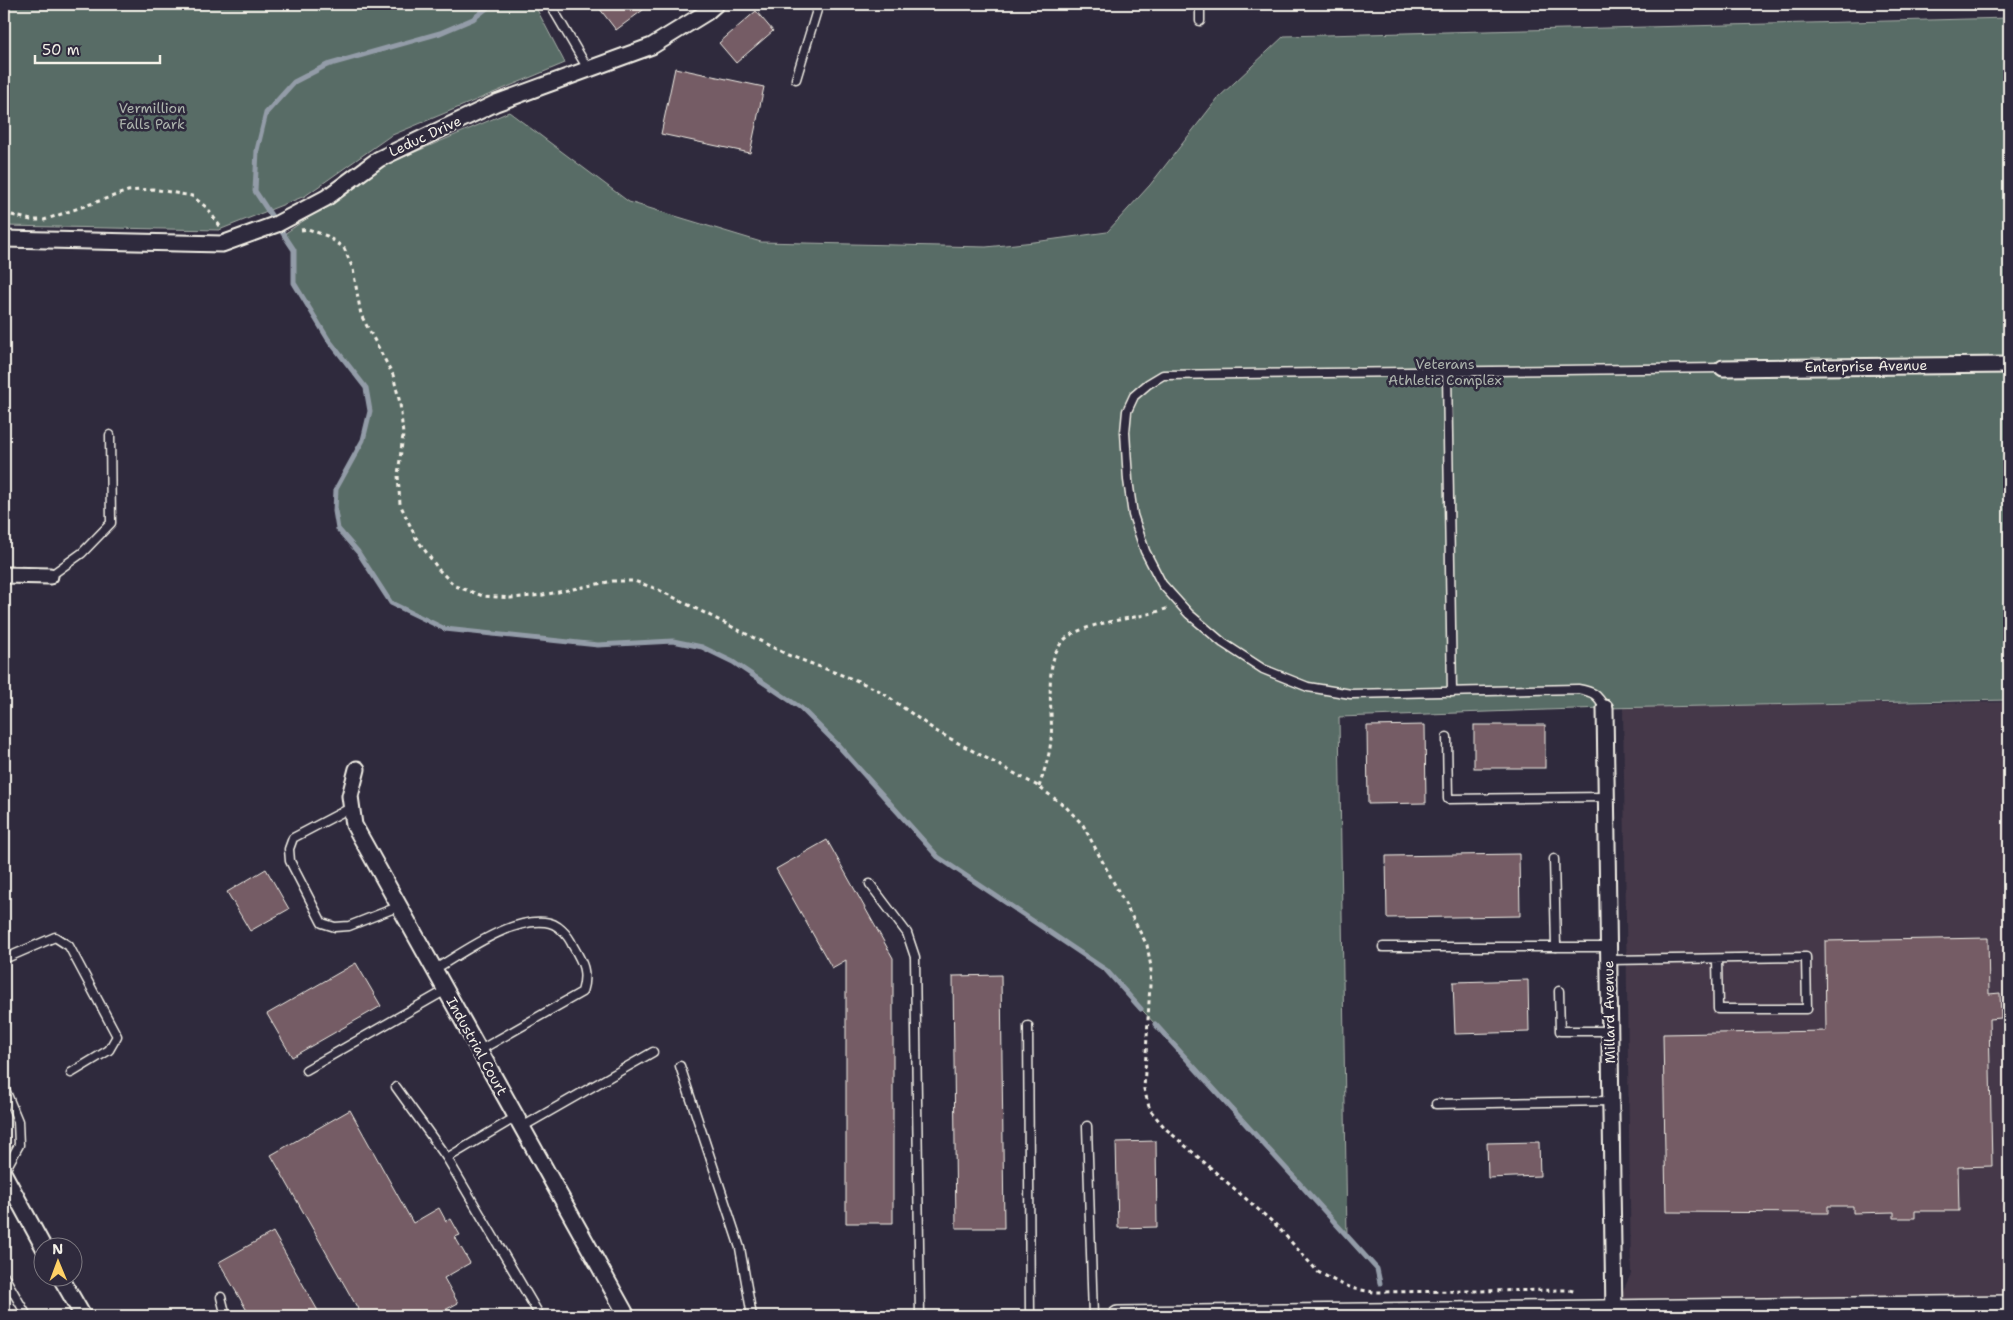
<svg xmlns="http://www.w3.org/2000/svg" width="2013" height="1320" viewBox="0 0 2013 1320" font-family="'Shantell Sans',sans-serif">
	<rect width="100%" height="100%" fill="#2f2a3d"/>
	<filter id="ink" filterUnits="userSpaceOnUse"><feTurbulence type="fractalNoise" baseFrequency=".02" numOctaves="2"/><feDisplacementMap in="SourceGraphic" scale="10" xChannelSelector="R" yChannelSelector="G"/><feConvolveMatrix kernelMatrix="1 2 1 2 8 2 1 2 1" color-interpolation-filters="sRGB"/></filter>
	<g filter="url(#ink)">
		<polygon fill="#443949" points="2009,702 2009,1316 1118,1316 1614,1309 1631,1274 1623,707"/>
		<g fill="#596c66" stroke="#a6aea7">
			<polygon points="4,4 534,4 565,63 390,136 305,196 219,230 4,226"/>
			<polygon points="2009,18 2009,700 1605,708 1339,717 1347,1236 1106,970 938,857 836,744 801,708 733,662 702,647 673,641 598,645 445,629 391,603 358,552 338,529 335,511 336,489 363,440 370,411 366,388 328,339 294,283 294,250 284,234 387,164 509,112 629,202 761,242 986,247 1034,242 1107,232 1150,185 1218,98 1284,36"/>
		</g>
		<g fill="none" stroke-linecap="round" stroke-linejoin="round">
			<g stroke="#939ca8" stroke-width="5">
				<polyline points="492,4 473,19 440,33 327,65 294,82 266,113 257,150 255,191 294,250 294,283 328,339 366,388 370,411 363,440 336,489 335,511 338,529 358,552 391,603 445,629 598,645 673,641 702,647 733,662 801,708 836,743 938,857 1106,970 1141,1009"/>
				<polyline points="1155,1024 1377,1269 1380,1283"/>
			</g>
		</g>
		<g fill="#745c65" stroke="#f4f1e8">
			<polygon points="596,4 651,4 616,30"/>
			<polygon points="756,11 773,31 736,63 719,43"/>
			<polygon points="675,68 764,87 750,153 661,134"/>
			<polygon points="1425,725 1426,803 1368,804 1367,726"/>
			<rect x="1474" y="725" width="71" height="43"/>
			<polygon points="827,840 893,958 893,1223 846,1223 846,960 832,968 776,869"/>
			<polygon points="1519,854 1520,916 1387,918 1386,856"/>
			<polygon points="266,869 289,909 250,931 227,892"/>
			<polygon points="1988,938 1989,994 2000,993 2001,1018 1989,1019 1992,1166 1958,1167 1959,1211 1915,1211 1915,1218 1894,1218 1894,1212 1853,1213 1853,1206 1828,1206 1828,1213 1666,1212 1663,1034 1826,1031 1825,941"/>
			<polygon points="356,963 381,1006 292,1057 267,1014"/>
			<polygon points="1001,975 1004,1228 956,1228 953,976"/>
			<polygon points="1528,980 1529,1032 1455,1034 1453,982"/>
			<polygon points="350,1110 413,1223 439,1208 446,1221 451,1219 460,1235 455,1237 470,1263 444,1278 458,1303 434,1316 362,1316 271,1155"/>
			<polygon points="1156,1141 1157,1227 1118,1228 1116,1142"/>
			<polygon points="1539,1142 1540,1176 1488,1178 1487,1143"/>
			<polygon points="273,1232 321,1316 250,1316 219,1262"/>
		</g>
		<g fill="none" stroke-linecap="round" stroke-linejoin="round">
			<g stroke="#f4f1e8" stroke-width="11">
				<g id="service">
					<polyline points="550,4 588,69"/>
					<polyline points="1200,4 1200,21"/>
					<polyline points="796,79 817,10 814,4"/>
					<polyline points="1447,372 1452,692"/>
					<polyline points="50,576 82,553 111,523 110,435"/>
					<path d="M1605,708c-8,-14 -11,-16 -27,-19l-227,5 -43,-7 -45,-18 -40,-26 -34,-29 -27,-30 -17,-33 -12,-36 -5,-35 -3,-48 2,-21 7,-15 14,-12 15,-9 560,-7"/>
					<polyline points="1447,737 1448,799 1606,797"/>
					<polyline points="352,807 293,838 289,849 290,861 322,923 335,927 349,926 400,906"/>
					<polyline points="1554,859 1556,947"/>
					<polyline points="870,884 907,933 915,957 920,1316"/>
					<polyline points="1383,947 1608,947"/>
					<polyline points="4,959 55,937 69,946 117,1036 109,1050 71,1073"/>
					<polyline points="1608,960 1806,957 1807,1009 1718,1009 1717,959"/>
					<path d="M435,969c29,-17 75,-51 110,-47 13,1 23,13 28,24 10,17 15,26 9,46l-102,58"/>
					<polyline points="1559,991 1560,1031 1609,1031"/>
					<polyline points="1028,1026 1030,1316"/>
					<polyline points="680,1066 740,1248 752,1316"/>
					<polyline points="306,1070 446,990"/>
					<polyline points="4,1087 18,1121 19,1145 4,1172"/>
					<polyline points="396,1087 447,1158 540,1316"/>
					<polyline points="1436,1104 1611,1101"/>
					<polyline points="1087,1126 1093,1316"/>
					<polyline points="522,1127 653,1052"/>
					<polyline points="447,1158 516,1117"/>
					<polyline points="4,1276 27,1316"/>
					<polyline points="221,1297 226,1316"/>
				</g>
			</g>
			<g stroke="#f4f1e8" stroke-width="19">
				<g id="minor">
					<polyline points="4,239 222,244 277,224 326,198 379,159 496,103 652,46 707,12 716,4"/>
					<polyline points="1723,368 2009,365"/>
					<polyline points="4,575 50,576"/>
					<polyline points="1605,708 1614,1316"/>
					<polyline points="357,769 350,796 354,825 627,1316"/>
					<polyline points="4,1174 44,1248"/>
					<polyline points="61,1278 83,1316"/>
				</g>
			</g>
			<g stroke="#f4f1e8" stroke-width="22">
				<polyline id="tertiary" points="1118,1316 2009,1305"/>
			</g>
			<g stroke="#f4f1e8" stroke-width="3" stroke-dasharray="4 4" stroke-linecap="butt">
				<polyline points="4,213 31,220 44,220 128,191 153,189 192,196 206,207 222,229"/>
				<polyline points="301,230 308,229 327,236 344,248 353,269 361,315 393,375 400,403 403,435 398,475 400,504 416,538 439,570 455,586 483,596 511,598 543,595 613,581 634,581 657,589 788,655 858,681 880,691 936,731 1036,785 1065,806 1083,825 1147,945 1151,967 1144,1089 1150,1110 1166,1129 1276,1225 1318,1272 1339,1283 1355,1289 1374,1292 1569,1290 1577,1292"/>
				<path d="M1039,787c5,-16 11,-32 12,-48 3,-29 -11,-84 18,-103 28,-17 69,-16 99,-28"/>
			</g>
			<use href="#service" stroke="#2f2a3d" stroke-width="8"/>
			<use href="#minor" stroke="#2f2a3d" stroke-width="15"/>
			<use href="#tertiary" stroke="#2f2a3d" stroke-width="19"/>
		</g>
	</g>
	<g text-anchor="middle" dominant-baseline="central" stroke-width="5" stroke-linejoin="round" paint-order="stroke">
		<g font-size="14" fill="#aeb5ae" stroke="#2f2a3d">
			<text x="152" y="108">Vermillion<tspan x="152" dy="16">Falls Park</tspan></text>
			<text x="1445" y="364">Veterans<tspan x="1445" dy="16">Athletic Complex</tspan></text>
		</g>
		<g font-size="14" fill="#f4f1e8" stroke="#2f2a3d">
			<text transform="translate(425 136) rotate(-25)">Leduc Drive</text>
			<text transform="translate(1866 366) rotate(-1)">Enterprise Avenue</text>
			<text transform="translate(1609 1012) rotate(-91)">Millard Avenue</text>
			<text transform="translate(477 1046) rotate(61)">Industrial Court</text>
		</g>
	</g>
	<rect width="2013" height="1320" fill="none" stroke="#2f2a3d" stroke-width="20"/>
	<rect x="10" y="10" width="1993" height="1300" fill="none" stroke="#f4f1e8" stroke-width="2" filter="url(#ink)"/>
	<g transform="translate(58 1262) rotate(359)"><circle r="24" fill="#2f2a3d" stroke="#7e7a81"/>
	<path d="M0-4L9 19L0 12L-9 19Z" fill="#ffd166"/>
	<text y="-8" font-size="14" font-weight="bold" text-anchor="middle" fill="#f4f1e8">N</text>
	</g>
	<path d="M35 55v8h125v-8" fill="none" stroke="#f4f1e8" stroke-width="2.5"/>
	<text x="42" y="55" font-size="15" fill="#f4f1e8" stroke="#2f2a3d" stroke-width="4" paint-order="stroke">50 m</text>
</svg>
